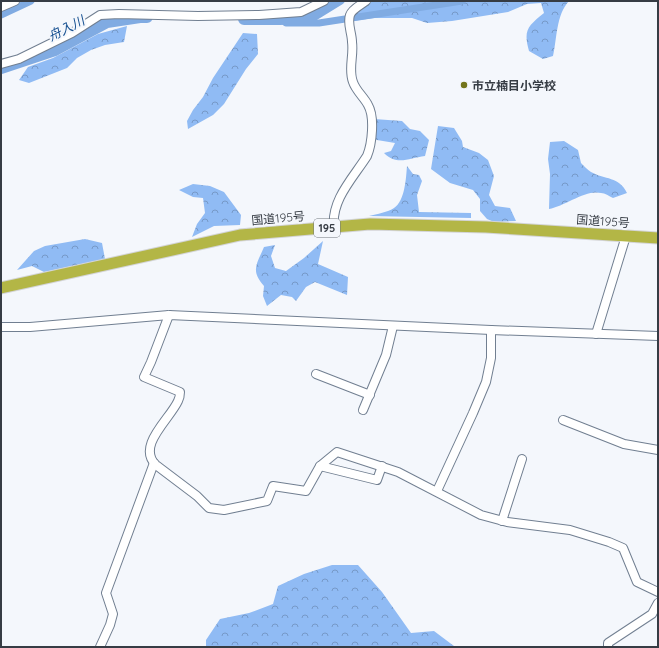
<svg xmlns="http://www.w3.org/2000/svg" width="659" height="648" viewBox="0 0 659 648" font-family="Quicksand,'Noto Sans JP',sans-serif">
	<defs>
		<pattern id="forest-crowns" width="20" height="18" patternUnits="userSpaceOnUse"><rect width="20" height="18" fill="#90bbf4"/><path d="M2 6a3 3 0 1 1 6 0M12 15a3 3 0 1 1 6 0" fill="none" stroke="#7699c7"/></pattern>
	</defs>
	<rect width="100%" height="100%" fill="#f4f7fc"/>
	<g fill="url(#forest-crowns)">
		<path d="M373,1h196c-13,14 -12,38 -16,55l-10,3 -14,-8c-6,-21 -1,-25 15,-38l-3,-10 -14,1 -19,8 -56,9 -25,2 -15,-5h-38l-21,3 2,-10z"/>
		<polygon points="127,26 124,42 105,45 91,50 77,58 67,68 29,83 19,80 28,67 53,58 98,34"/>
		<polygon points="243,33 257,34 258,54 246,69 224,104 213,115 188,129 187,121 193,110 203,97 213,78"/>
		<path d="M374,119l28,2 8,8 10,2 9,9 -4,16c-16,2 -28,10 -41,-3l7,-2 4,-8 -24,-4z"/>
		<polygon points="438,126 454,128 462,141 463,147 479,153 488,160 494,176 489,195 495,206 510,208 516,221 494,222 487,219 480,211 480,199 473,190 450,183 431,169"/>
		<path d="M564,141l14,9 3,13c3,3 7,7 10,9 14,8 28,4 36,21l-14,5c-4,-2 -8,-5 -12,-5 -15,-4 -36,13 -52,16l1,-35 -2,-15 2,-17z"/>
		<path d="M407,166l6,8 6,1 3,6 -5,14 2,17 52,1v5l-102,-2c8,-2 19,-4 25,-8 11,-7 12,-30 13,-42z"/>
		<polygon points="193,184 210,186 224,192 241,215 240,225 214,226 192,237 197,224 205,213 203,198 193,197 179,190"/>
		<polygon points="85,239 102,243 105,259 44,272 32,266 17,270 34,251 45,246"/>
		<path d="M323,241l-5,23 30,13 -1,18 -32,-13 -9,5 -10,14 -4,-4 -11,-2 -14,11 -4,-10 1,-10c-14,-16 -7,-22 0,-39l11,-2 -4,11 4,12 11,3 18,-13z"/>
		<polygon points="332,565 358,565 382,592 411,633 434,631 454,646 459,647 206,647 206,640 220,619 249,613 273,604 278,586 304,574"/>
	</g>
	<g fill="none" stroke-linecap="round" stroke-linejoin="round">
		<g stroke="#80abe2" stroke-width="7">
			<polyline points="1,15 31,1"/>
			<polyline points="293,18 315,17 341,1"/>
			<polyline points="281,19 286,23 319,23 462,1"/>
		</g>
		<g stroke="#80abe2" stroke-width="12">
			<polyline points="244,19 281,19 286,15 305,14 319,10 330,1"/>
			<polyline points="1,68 55,50 107,22 140,17 147,17"/>
		</g>
		<g stroke="#717f91" stroke-width="10">
			<g id="minor">
				<polyline points="1,7 15,1"/>
				<polyline points="1,64 19,59 72,33 100,15 119,14 198,16 259,15 301,12 324,1"/>
				<path d="M334,227c-3,-27 19,-49 33,-71 5,-12 8,-39 1,-51 -4,-8 -12,-14 -15,-23 -5,-13 1,-26 -1,-40 0,-9 -5,-18 -2,-27 2,-6 11,-10 16,-14"/>
				<path d="M169,315l-18,47 -7,15 36,15c0,3 -1,7 -2,9 -8,18 -42,45 -22,64l41,31 12,12 15,2 43,-9 6,-15 33,5 14,-25 17,-14 61,20 83,43 26,7 63,8 39,12 14,6 14,34 21,10"/>
				<polyline points="1,327 30,327 169,315 491,330 658,336"/>
				<polyline points="596,334 626,236"/>
				<polyline points="316,374 370,395"/>
				<polyline points="363,410 386,355 393,326"/>
				<polyline points="563,420 624,444 658,450"/>
				<polyline points="320,466 377,480 382,466"/>
				<polyline points="437,491 473,413 486,382 491,358 491,330"/>
				<polyline points="502,521 522,459"/>
				<polyline points="100,647 110,625 113,614 106,593 154,463"/>
				<polyline points="608,647 608,643 652,614 658,603"/>
			</g>
		</g>
		<g stroke="#d3d4d6" stroke-width="13">
			<polyline id="highway" points="1,288 240,235 370,224 486,227 658,238"/>
		</g>
		<use href="#minor" stroke="#fff" stroke-width="8"/>
		<use href="#highway" stroke="#b3b646" stroke-width="11"/>
	</g>
	<circle fill="#73751b" stroke="#f4f7fc" stroke-width="1.5" cx="464" cy="85" r="4"/>
	<g text-anchor="middle" dominant-baseline="central" stroke-width="4" stroke-linejoin="round" paint-order="stroke">
		<rect fill="#f4f7fc" stroke="#6f747b" stroke-width="1" x="314" y="219" width="26" height="18" rx="3"/>
		<g font-size="11" font-weight="bold" fill="#363c44">
			<text x="327" y="228">195</text>
		</g>
		<g font-size="12" font-weight="bold" fill="#363c44" stroke="#f4f7fc" text-anchor="start">
			<text x="472" y="85">市立楠目小学校</text>
		</g>
		<g font-size="12" fill="#363c44" stroke="#f4f7fc">
			<text transform="translate(278 218) rotate(-5)">国道195号</text>
			<text transform="translate(603 221) rotate(4)">国道195号</text>
		</g>
		<g font-size="13" font-style="italic" fill="#154f90" stroke="#f4f7fc">
			<text transform="translate(66 28) rotate(-27)">舟入川</text>
		</g>
	</g>
	<rect width="659" height="648" fill="none" stroke="#363c44" stroke-width="4"/>
</svg>
